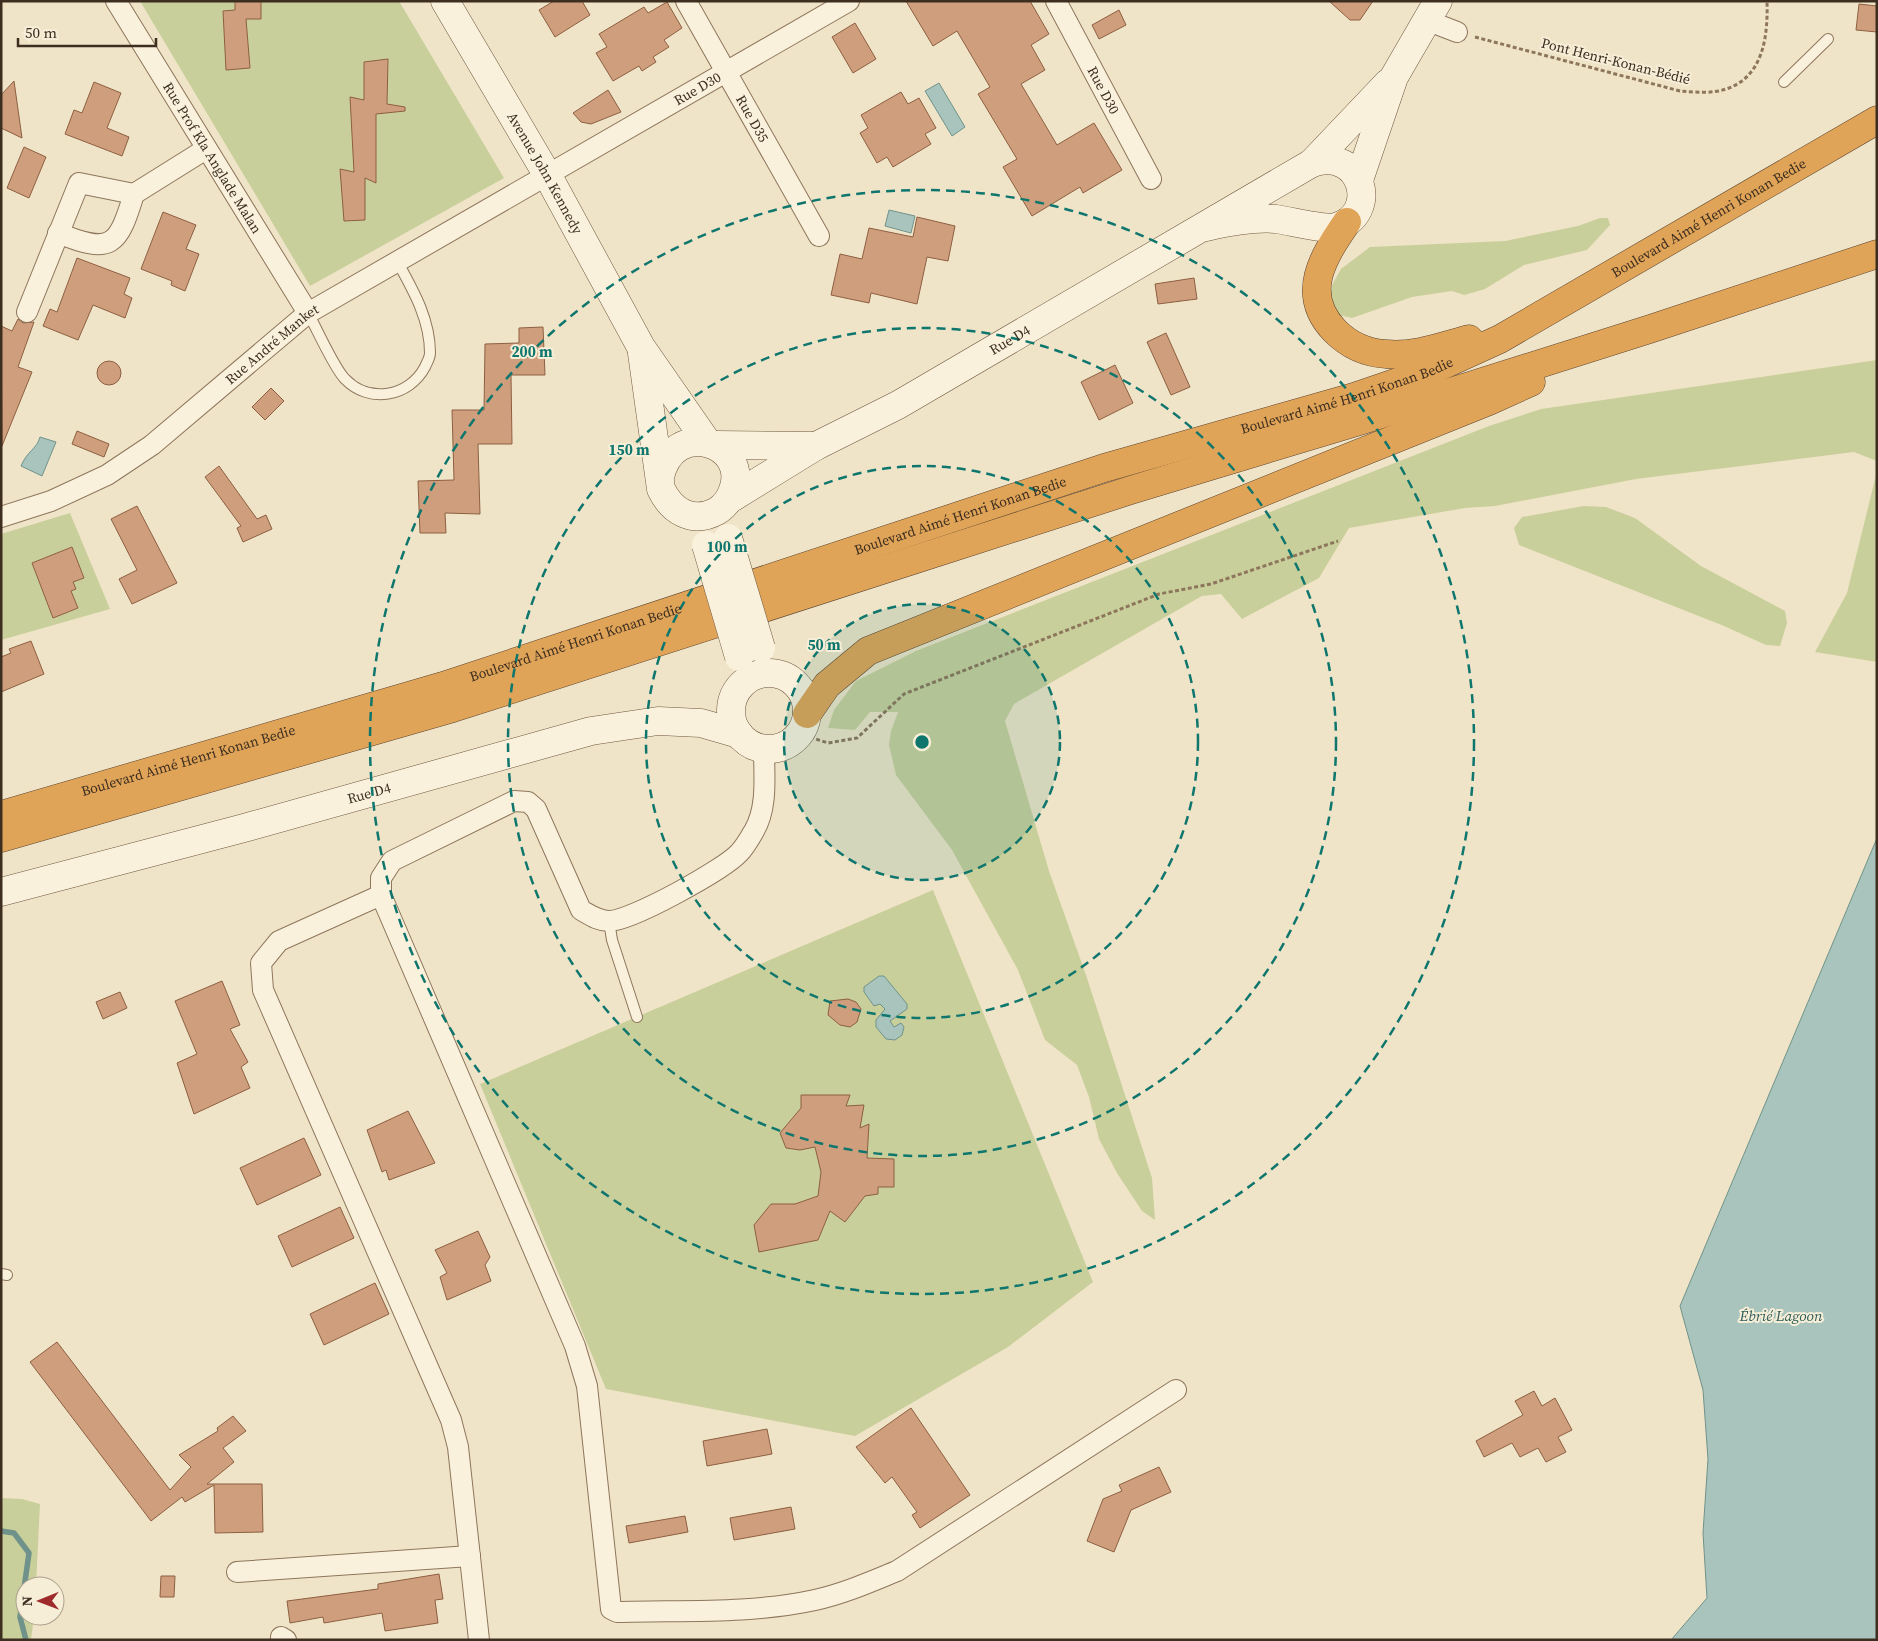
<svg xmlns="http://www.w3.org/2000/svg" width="1878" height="1641" viewBox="0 0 1878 1641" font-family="'Source Serif 4',serif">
	<rect width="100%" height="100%" fill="#f0e4c8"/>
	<g fill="#c9cf9b">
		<polygon points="140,1 399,1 504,178 310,286"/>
		<polygon points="1600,218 1608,218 1610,225 1587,250 1524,265 1485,289 1464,295 1452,291 1412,297 1352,318 1339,315 1330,301 1332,285 1341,269 1370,247 1505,241 1578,226"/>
		<polygon points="1877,360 1877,461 1854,452 1636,479 1495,506 1465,508 1349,528 1319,578 1242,619 1221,594 1202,596 1014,704 1005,721 1049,871 1086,975 1152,1178 1155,1220 1142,1211 1117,1173 1099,1139 1089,1097 1077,1065 1045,1040 1018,970 952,850 896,775 889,745 891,731 898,712 870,712 855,730 828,728 834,710 856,681 916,651 1489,426 1541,409"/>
		<polygon points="1877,471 1877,662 1815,652 1847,593"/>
		<polygon points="1584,506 1606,507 1635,518 1701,566 1785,611 1787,623 1780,646 1766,645 1724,626 1519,545 1514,528 1522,517"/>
		<polygon points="70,513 110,609 1,640 1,534"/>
		<polygon points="933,890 1093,1282 1008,1347 855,1436 606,1389 480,1084"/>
		<polygon points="1,1498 22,1499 40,1504 36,1586 25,1586 25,1616 34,1616 31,1640 1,1640"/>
	</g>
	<g fill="#a9c4bc" stroke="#6f938a">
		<polygon points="939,83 965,127 952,136 925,91"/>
		<polygon points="889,210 915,216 911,233 885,226"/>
		<path d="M40,437l16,5 -14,34 -21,-10c6,-15 16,-17 19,-29z"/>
		<polygon points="1877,838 1877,1640 1671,1640 1707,1598 1703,1533 1708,1459 1703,1390 1680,1306"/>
		<polygon points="879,976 884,976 907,1004 907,1009 890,1021 894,1027 901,1023 904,1027 902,1035 895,1040 886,1039 876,1027 876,1020 885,1009 880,1004 874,1006 864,992 864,987"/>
	</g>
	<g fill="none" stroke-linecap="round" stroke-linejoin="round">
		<polyline stroke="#6f938a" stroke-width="5.5" points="1,1531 14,1533 29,1553 20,1617 26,1640"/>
	</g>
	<g fill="#cf9f7d" stroke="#8d5f41">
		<polygon points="235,1 261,1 261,19 246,19 250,68 226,70 223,11 235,10"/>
		<polygon points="554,1 582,1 590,15 555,37 539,10"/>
		<polygon points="906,1 1030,1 1049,34 1031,45 1045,70 1021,84 1057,145 1094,123 1122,170 1083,193 1080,187 1032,216 1003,167 1017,159 978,94 990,87 957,31 933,46"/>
		<polygon points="1329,1 1373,1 1360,20 1350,20"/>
		<polygon points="667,2 682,28 664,40 669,47 653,57 656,62 642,71 639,66 613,81 596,53 607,47 599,34 644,7 648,13"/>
		<polygon points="1859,4 1877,6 1877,32 1856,30"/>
		<polygon points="1119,10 1126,25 1099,39 1092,25"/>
		<polygon points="855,23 876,59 853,73 832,37"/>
		<polygon points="388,59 387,104 405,107 405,111 376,114 376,183 365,178 365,220 344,221 340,169 354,172 350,97 364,100 364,62"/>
		<polygon points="14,81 22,138 1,128 1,95"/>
		<polygon points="94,82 121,93 107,128 129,137 122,156 65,134 74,110 82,113"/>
		<polygon points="608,90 621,112 591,124 581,122 573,113"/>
		<polygon points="901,92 908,104 919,98 936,128 925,134 931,144 893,167 887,157 877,163 860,133 868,128 861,115"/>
		<polygon points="24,147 46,157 29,198 7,188"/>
		<polygon points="163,212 196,225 186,249 199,254 185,291 171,285 172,281 141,269"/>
		<polygon points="917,217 955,226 948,261 927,257 917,304 871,293 869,303 831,295 840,254 862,259 869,228 913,237"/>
		<polygon points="77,258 130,278 124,294 132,298 125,318 93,305 78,340 43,326 50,309 57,312"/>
		<polygon points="1194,278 1197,299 1158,304 1155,284"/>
		<polygon points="18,319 23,323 34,322 18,367 32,372 2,446 1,326 12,331"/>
		<polygon points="543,327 545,375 511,375 512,444 478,444 480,514 445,513 446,533 420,533 418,481 454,480 452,410 484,410 485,344 519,343 519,328"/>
		<polygon points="1166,333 1190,387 1171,395 1147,342"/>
		<circle cx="109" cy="373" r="12"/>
		<polygon points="1115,365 1133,403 1099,420 1081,382"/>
		<polygon points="271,388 284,401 265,420 252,407"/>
		<polygon points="77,431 109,444 104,457 72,444"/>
		<polygon points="219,466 257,519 266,515 272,529 243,542 237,528 241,526 205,477"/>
		<polygon points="137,506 177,583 132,604 119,579 137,570 111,519"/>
		<polygon points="72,547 84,578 73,582 76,589 71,591 78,608 53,618 32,563"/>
		<polygon points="31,641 44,674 1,692 1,657 11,653 9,649"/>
		<polygon points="222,981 240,1025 230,1029 248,1062 241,1067 250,1088 194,1114 177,1063 197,1054 175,1001"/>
		<polygon points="120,992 127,1008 103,1019 96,1002"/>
		<polygon points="848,999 856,1002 861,1009 857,1022 850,1027 840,1025 828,1015 830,1001"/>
		<polygon points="801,1095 850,1095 846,1106 864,1105 860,1128 869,1124 867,1158 894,1159 894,1187 878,1187 878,1194 865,1196 845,1222 830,1211 818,1240 759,1252 754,1225 771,1204 795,1204 818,1196 821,1172 815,1147 800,1150 786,1148 780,1133 801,1108"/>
		<polygon points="408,1111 435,1163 389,1180 386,1170 382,1172 367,1130"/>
		<polygon points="304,1138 321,1175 257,1205 240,1168"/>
		<polygon points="340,1207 354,1238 292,1267 278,1236"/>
		<polygon points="478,1231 490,1257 485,1265 491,1281 447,1300 440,1277 447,1273 435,1250"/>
		<polygon points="375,1283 389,1314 324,1345 310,1314"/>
		<polygon points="57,1342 170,1490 191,1467 179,1455 218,1431 217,1428 233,1416 246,1431 223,1448 234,1462 207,1484 262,1484 263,1532 215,1533 214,1485 185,1502 182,1497 151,1521 30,1362"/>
		<polygon points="1534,1391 1542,1406 1555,1398 1572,1430 1558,1437 1566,1452 1546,1462 1538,1448 1520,1457 1512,1443 1484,1457 1476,1441 1523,1415 1515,1401"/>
		<polygon points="911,1408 970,1495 920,1528 912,1515 917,1512 892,1477 885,1483 856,1447"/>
		<polygon points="767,1429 772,1454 707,1466 703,1441"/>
		<polygon points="1159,1467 1171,1492 1131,1510 1114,1552 1087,1541 1103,1499 1122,1491 1119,1485"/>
		<polygon points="791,1507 795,1529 734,1540 730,1518"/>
		<polygon points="685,1516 688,1532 629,1543 626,1526"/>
		<polygon points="439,1574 443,1599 435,1600 438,1623 385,1631 382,1613 324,1623 323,1617 290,1623 287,1601 378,1589 378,1584"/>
		<polygon points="161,1576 175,1576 174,1597 160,1597"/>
	</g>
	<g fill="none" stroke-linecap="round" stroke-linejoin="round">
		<g stroke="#8d765c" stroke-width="12">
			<g id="lane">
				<polyline points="1784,82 1828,39"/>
				<path d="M308,313c9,16 26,55 37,66 24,25 64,18 80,-12 2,-5 5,-9 5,-14 0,-34 -17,-63 -33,-92"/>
				<polyline points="609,921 612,940 637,1017"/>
				<polyline points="1,1274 7,1275"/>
			</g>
		</g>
		<g stroke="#8d765c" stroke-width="22">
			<g id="street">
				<path id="s1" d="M116,1l192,312"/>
				<path id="s2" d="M686,1l133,235"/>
				<path id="s3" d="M1056,1l95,178"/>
				<polyline points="1426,20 1457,32"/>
				<path d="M58,233c54,22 60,13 76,-39l72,-45"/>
				<polyline points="27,312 79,183 134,194"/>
				<path id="s4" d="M1,517l50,-16 56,-26 45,-30 156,-132 541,-312"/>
				<path d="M764,749c0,27 4,58 -10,82 -4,7 -9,16 -15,22 -16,17 -108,68 -130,68 -11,0 -19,-6 -28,-11l-45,-101 -8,-7 -14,-1 -122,60 -11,17v17l194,451 12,40 24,223 6,3c65,-2 134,2 198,-12 28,-6 55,-18 82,-29l279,-181"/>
				<polyline points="381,895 279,941 261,963 263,990 451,1420 458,1447 479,1640"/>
				<polyline points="237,1572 470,1556"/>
				<polyline points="281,1637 286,1640"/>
			</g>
		</g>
		<g stroke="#6f573f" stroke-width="29">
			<g id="secondary">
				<path id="s5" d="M445,1l103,175 93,171 66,95"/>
				<polyline points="1312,163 1388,83"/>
				<polyline points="1359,180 1394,77 1438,1"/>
				<path d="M642,353l19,136c11,23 32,35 56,22 8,-5 13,-12 16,-21 17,-47 -60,-73 -73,-13"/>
				<polyline points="715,445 816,446"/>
				<path id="s6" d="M730,499l86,-53 82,-41 414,-242c50,-17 69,51 24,64 -12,3 -45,-6 -60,-8 -25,-2 -51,4 -75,9"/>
				<circle cx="769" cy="711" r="38"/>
				<path id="s7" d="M1,892l243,-64 347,-97 67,-10 43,2 38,11"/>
			</g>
		</g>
		<g stroke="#5b4430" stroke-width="29">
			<g id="highway">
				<path d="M1347,222c-24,35 -48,72 -12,109 14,14 32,22 51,23 28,3 57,-8 83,-15"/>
				<polyline points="807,714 827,685 868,651 1489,401 1531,382"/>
				<path id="s8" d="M1,815l442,-129 661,-218 250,-71 76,-26 70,-32 377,-219"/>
				<polyline points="1,838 453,708 1131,490 1359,421 1650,329 1877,254"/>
			</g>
		</g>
		<g stroke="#8d765c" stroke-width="3" stroke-dasharray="4 2.5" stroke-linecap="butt">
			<path d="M1475,37l205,54c15,1 32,3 46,-2 38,-12 42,-54 41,-88"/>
			<polyline points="810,737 828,743 857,738 904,694 1159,594 1211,584 1338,541"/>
		</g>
		<use href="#lane" stroke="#faf1dc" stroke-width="10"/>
		<use href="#street" stroke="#faf1dc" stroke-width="20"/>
		<use href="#secondary" stroke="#faf1dc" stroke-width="28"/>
		<use href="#highway" stroke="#e0a458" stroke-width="28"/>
		<g stroke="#6f573f" stroke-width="29" stroke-linecap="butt">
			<g id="secondary-bridge">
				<polyline points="728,538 761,648"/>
				<polyline points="706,545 739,657"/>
			</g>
		</g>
		<use href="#secondary-bridge" stroke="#faf1dc" stroke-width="28"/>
	</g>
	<circle cx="922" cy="742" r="138" fill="#0f766e" fill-opacity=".12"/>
	<g fill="none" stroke="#0f766e" stroke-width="2.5" stroke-dasharray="9 6">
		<circle cx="922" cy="742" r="138"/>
		<circle cx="922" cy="742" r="276"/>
		<circle cx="922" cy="742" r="414"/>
		<circle cx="922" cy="742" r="552"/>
	</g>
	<g text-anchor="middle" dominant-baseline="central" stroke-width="4" stroke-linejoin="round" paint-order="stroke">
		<g font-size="14" fill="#3d2e20" stroke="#f7eed8">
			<text transform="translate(1616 61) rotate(14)">Pont Henri-Konan-Bédié</text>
			<text stroke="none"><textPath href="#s4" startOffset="822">Rue D30</textPath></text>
			<text stroke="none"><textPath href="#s3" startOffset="101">Rue D30</textPath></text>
			<text stroke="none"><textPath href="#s2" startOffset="135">Rue D35</textPath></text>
			<text stroke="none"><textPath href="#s1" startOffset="184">Rue Prof Kla Anglade Malan</textPath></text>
			<text stroke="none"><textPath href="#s5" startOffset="199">Avenue John Kennedy</textPath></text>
			<text stroke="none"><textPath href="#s8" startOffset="1815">Boulevard Aimé Henri Konan Bedie</textPath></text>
			<text stroke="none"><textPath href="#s6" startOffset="322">Rue D4</textPath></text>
			<text stroke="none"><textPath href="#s4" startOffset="325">Rue André Manket</textPath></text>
			<text stroke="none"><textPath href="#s8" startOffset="1410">Boulevard Aimé Henri Konan Bedie</textPath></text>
			<text stroke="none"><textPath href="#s8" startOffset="1005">Boulevard Aimé Henri Konan Bedie</textPath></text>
			<text stroke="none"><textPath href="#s8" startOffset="600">Boulevard Aimé Henri Konan Bedie</textPath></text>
			<text stroke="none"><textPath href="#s8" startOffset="195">Boulevard Aimé Henri Konan Bedie</textPath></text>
			<text stroke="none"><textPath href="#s7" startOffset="381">Rue D4</textPath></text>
		</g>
		<g font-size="15" font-style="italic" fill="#2f5d5a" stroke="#f7eed8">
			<text x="1781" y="1315">Ébrié Lagoon</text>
		</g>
	</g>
	<circle cx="922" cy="742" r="8" fill="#0f766e" stroke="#f7eed8" stroke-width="2.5"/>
	<g font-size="15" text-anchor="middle" font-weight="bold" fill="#0f766e" stroke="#f7eed8" stroke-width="4" stroke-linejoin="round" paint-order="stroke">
		<text x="532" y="357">200 m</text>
		<text x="629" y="455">150 m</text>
		<text x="727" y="552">100 m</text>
		<text x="824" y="650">50 m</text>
	</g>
	<rect width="1878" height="1641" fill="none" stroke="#3d2e20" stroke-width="5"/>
	<g transform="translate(40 1601) rotate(269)"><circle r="24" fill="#f7eed8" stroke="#ada18e"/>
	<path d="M0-4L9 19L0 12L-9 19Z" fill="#9e2a2b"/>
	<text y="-8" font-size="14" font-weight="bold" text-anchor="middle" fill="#3d2e20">N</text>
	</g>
	<path d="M18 38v8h138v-8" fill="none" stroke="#3d2e20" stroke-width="2.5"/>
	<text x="25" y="38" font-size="15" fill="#3d2e20" stroke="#f7eed8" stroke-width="4" paint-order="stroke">50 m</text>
</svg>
